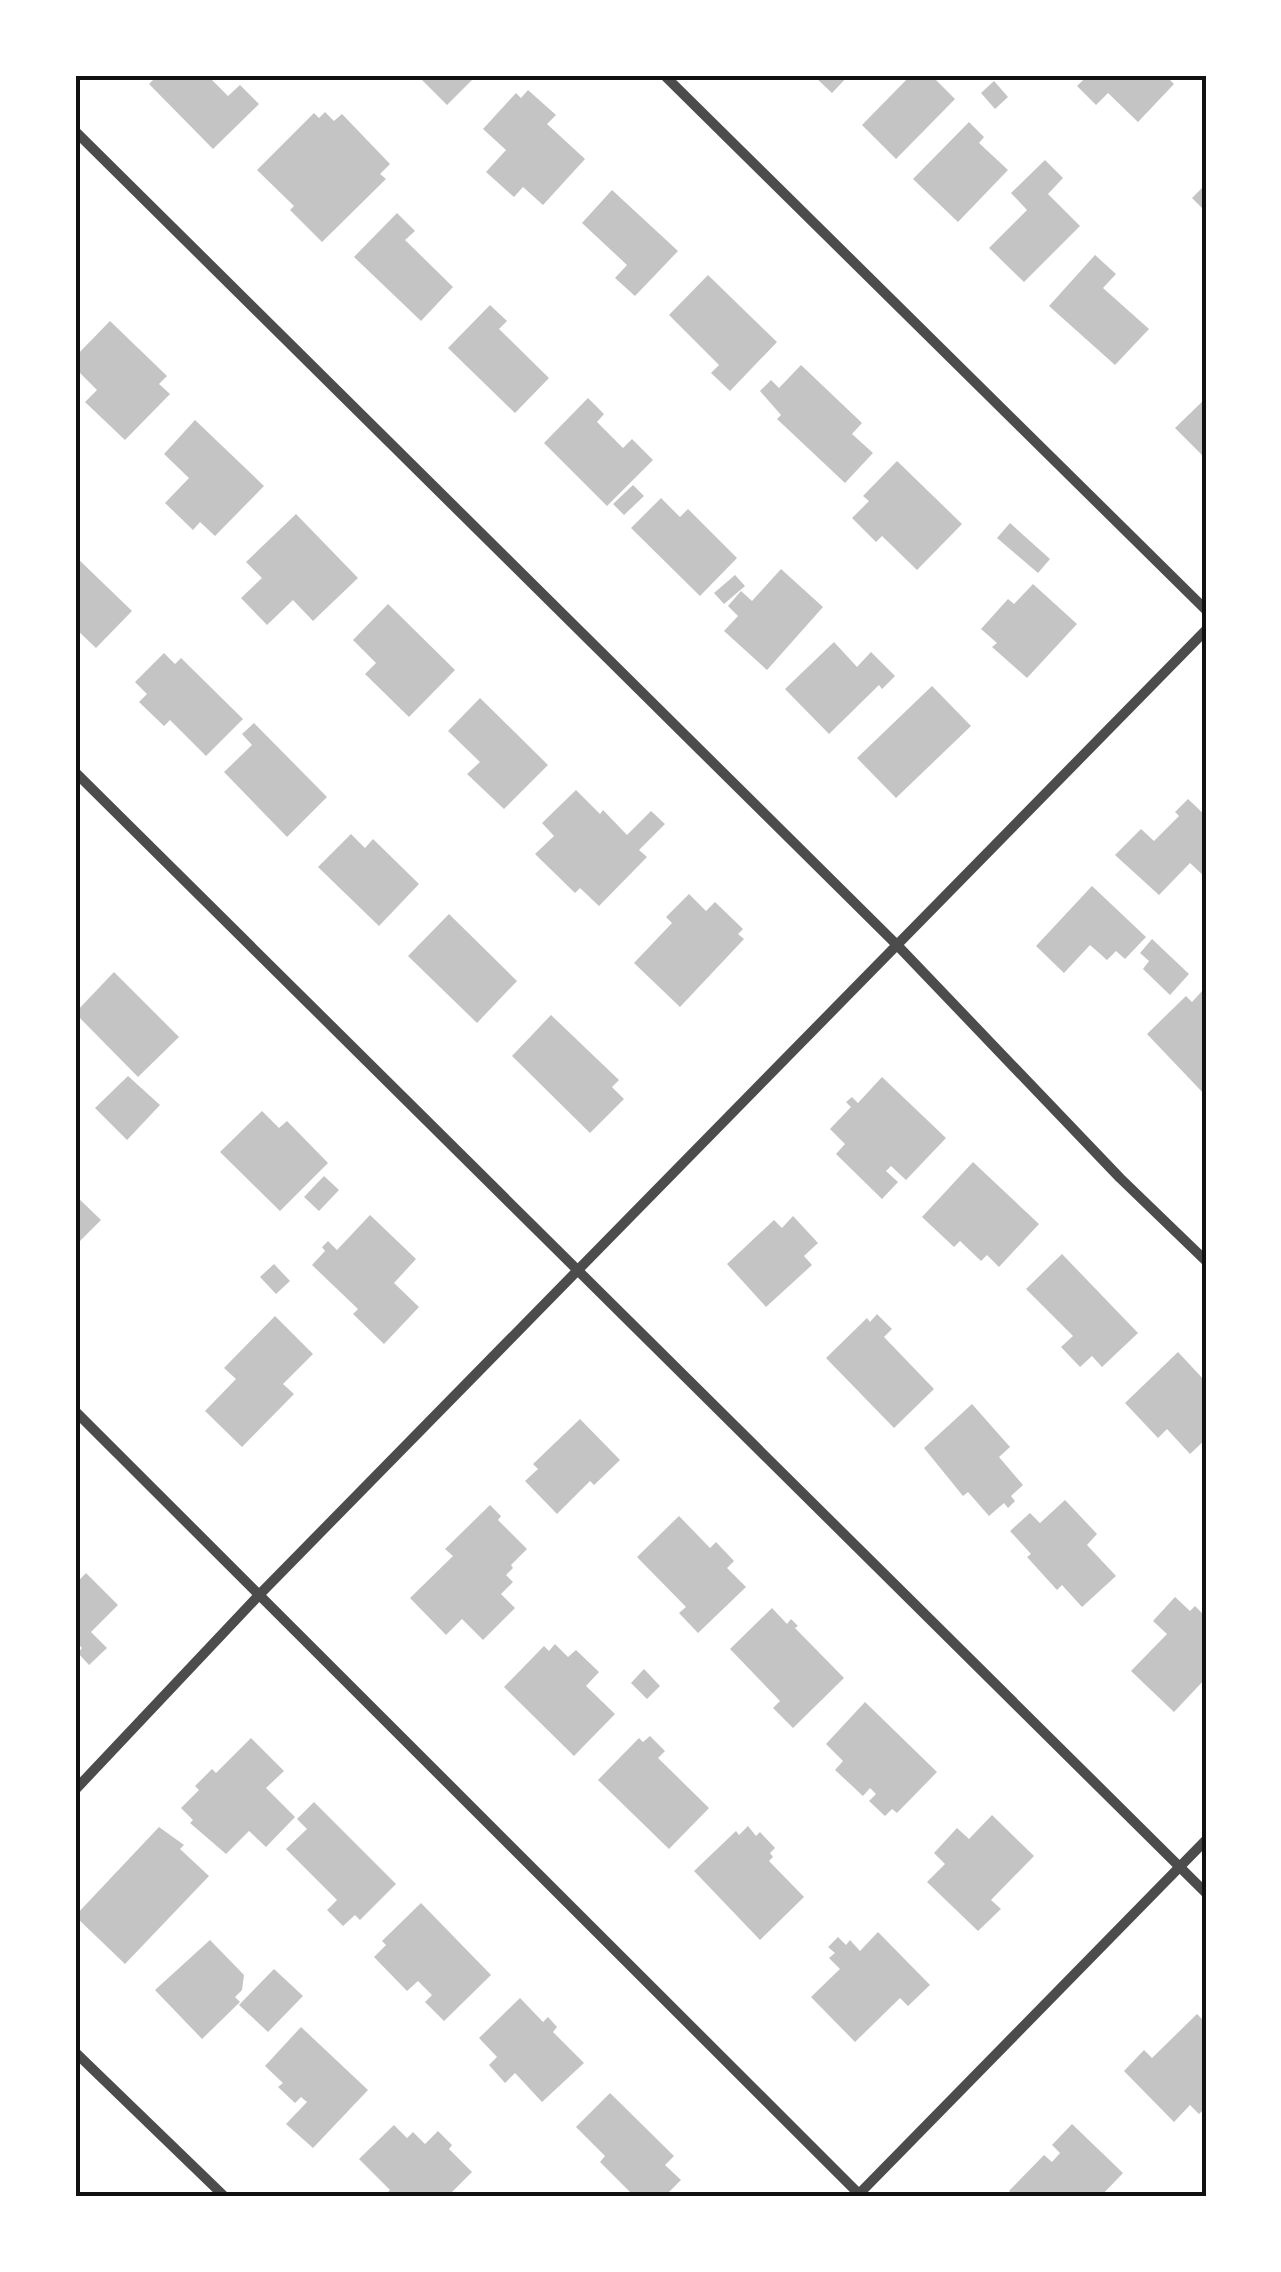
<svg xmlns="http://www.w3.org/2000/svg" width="1281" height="2272" viewBox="0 0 1281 2272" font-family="'Work Sans',sans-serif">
	<rect width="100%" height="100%" fill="#fff"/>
	<g fill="#c4c4c4">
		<polygon points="158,75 207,75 228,96 240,85 259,104 213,149 149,84"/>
		<polygon points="421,75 477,75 447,105 419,77"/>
		<polygon points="813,75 849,75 832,93"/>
		<polygon points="911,75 931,75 955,99 896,159 862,125"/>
		<polygon points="1088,75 1165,75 1174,84 1138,122 1108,93 1096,105 1077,86"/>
		<polygon points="994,81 1008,97 995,109 981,93"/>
		<polygon points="528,90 556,115 547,124 585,159 543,205 523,187 514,197 486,172 506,150 483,129 516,93 521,98"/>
		<polygon points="325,112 334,121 342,114 390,164 380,174 386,179 322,242 290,210 294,206 257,170 314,113 319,118"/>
		<polygon points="969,122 984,137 979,143 1008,170 958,222 913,179"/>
		<polygon points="1045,160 1063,178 1048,194 1080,226 1024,282 989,248 1027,210 1011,193"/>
		<polygon points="1206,184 1206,212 1192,198"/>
		<polygon points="612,190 678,251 635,296 615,278 627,265 582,223"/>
		<polygon points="397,213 415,231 405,240 453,287 421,321 354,257"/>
		<polygon points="1095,255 1116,274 1103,288 1149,329 1115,365 1049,306"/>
		<polygon points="708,275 777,342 730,391 711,373 719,365 669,315"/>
		<polygon points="490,305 507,321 499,329 549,378 515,413 448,348"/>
		<polygon points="110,321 167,376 159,384 170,394 125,440 85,402 97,390 75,368 75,357"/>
		<polygon points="801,365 862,423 852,434 873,453 845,483 777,419 781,415 760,391 771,380 779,388"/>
		<polygon points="588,398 604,414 597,422 623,448 632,439 653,460 607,506 544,443"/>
		<polygon points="1206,398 1206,459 1175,428"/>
		<polygon points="195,420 264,486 215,536 200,522 193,530 165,503 189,478 164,454"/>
		<polygon points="897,461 962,524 917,570 882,536 876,542 852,518 869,501 863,496"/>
		<polygon points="633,485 644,496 624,515 613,504"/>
		<polygon points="661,498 680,517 688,509 737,558 700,596 631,528"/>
		<polygon points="296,514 358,578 313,621 293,600 267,625 241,598 262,578 246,562"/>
		<polygon points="1010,523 1050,559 1038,573 997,538"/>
		<polygon points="75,556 132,611 96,648 75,628"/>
		<polygon points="781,569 823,607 767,670 724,631 738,616 728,606 741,591 752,601"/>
		<polygon points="735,575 745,586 724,604 714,593"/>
		<polygon points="1033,584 1077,624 1027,678 992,647 997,643 981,629 1008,599 1014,604"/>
		<polygon points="388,604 455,670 409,717 365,674 376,663 353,640"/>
		<polygon points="834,642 857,667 871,652 895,676 882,689 879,685 829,734 785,689"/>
		<polygon points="164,653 175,664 181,658 243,719 206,756 170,720 164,726 139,702 147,694 135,682"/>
		<polygon points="932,686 971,726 896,798 857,758"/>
		<polygon points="480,698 548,765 504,809 467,774 480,762 448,731"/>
		<polygon points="254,723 327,797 287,837 224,772 252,745 242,734"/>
		<polygon points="576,790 600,814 603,810 627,835 651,811 665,824 639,850 647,857 599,906 580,888 575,893 535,854 554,836 542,823"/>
		<polygon points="1188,799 1206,816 1206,878 1190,863 1159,895 1115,855 1141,829 1154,841 1179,816 1175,812"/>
		<polygon points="351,834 365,848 373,839 419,884 379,926 318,867"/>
		<polygon points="1092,886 1146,937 1125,959 1116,951 1107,960 1090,945 1064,973 1036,946"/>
		<polygon points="689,894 706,911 715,902 743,929 738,934 744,939 680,1007 634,963 672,923 666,917"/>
		<polygon points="449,914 517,981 477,1023 408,956"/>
		<polygon points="1152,939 1189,974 1170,995 1143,969 1149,961 1140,953"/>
		<polygon points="114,972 179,1037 138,1077 75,1013"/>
		<polygon points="1203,990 1206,993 1206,1096 1147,1034 1186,996 1192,1002"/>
		<polygon points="551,1015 619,1080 612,1087 624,1099 590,1133 512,1056"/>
		<polygon points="128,1076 160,1105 127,1140 95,1108"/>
		<polygon points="882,1077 946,1138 906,1180 891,1166 886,1171 898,1182 882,1199 836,1154 845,1144 830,1129 851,1107 846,1102 852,1097 858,1103"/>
		<polygon points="262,1111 279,1128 287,1121 328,1163 280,1211 220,1152"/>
		<polygon points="973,1162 1039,1224 999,1267 987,1255 981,1261 960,1241 954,1247 922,1217"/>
		<polygon points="324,1176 339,1190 319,1211 304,1197"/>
		<polygon points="75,1195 101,1220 75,1246"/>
		<polygon points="370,1215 416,1259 394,1283 419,1307 384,1344 353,1314 358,1309 312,1265 325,1251 322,1247 328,1241 337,1250"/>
		<polygon points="793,1216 818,1243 804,1256 812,1265 766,1307 727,1264 774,1220 782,1228"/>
		<polygon points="1062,1254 1138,1333 1102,1367 1092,1356 1080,1367 1061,1347 1073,1336 1026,1289"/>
		<polygon points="274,1264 290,1281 276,1294 260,1277"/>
		<polygon points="877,1314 892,1329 884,1337 934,1389 894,1428 826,1358 867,1318 870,1322"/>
		<polygon points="275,1316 313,1354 283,1384 294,1394 242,1447 205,1411 236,1379 224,1368"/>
		<polygon points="1178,1352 1206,1382 1206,1439 1190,1454 1167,1429 1158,1438 1125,1403"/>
		<polygon points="972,1404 1010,1447 999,1457 1023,1485 1011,1496 1015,1501 1008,1508 1004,1503 989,1516 968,1492 963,1496 924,1448"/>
		<polygon points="580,1419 620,1460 594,1485 590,1481 557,1514 525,1481 538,1469 533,1464"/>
		<polygon points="1065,1500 1097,1534 1087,1545 1116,1576 1082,1607 1062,1585 1057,1590 1027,1557 1031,1554 1010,1531 1030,1513 1040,1523"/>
		<polygon points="490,1505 501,1516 498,1520 527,1549 511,1565 513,1568 506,1575 513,1582 501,1594 515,1608 483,1640 462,1619 446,1635 410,1598 453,1556 445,1549"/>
		<polygon points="679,1516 710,1548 716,1542 734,1561 727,1568 746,1587 698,1633 679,1613 686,1607 637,1557"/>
		<polygon points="86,1573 118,1605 91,1632 107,1648 89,1665 78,1653 82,1648 80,1646 75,1651 75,1584"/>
		<polygon points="1175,1597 1190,1611 1195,1606 1206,1617 1206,1678 1174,1712 1131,1671 1167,1634 1153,1621"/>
		<polygon points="772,1608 787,1624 791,1619 798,1626 795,1628 844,1678 793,1728 773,1708 780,1701 730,1649"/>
		<polygon points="555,1644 568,1657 576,1650 599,1672 586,1686 615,1714 574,1756 504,1687 544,1646 549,1651"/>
		<polygon points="644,1669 660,1686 647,1699 631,1683"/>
		<polygon points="865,1702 937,1772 897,1813 892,1809 885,1816 869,1801 876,1794 870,1788 863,1796 835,1770 843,1761 826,1744"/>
		<polygon points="650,1736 665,1751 658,1758 709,1808 669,1849 598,1780 639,1738 643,1742"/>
		<polygon points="251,1738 284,1771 266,1788 295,1817 266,1847 249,1831 226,1854 190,1823 193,1820 181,1808 199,1790 195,1786 212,1769 216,1773"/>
		<polygon points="314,1802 396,1884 360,1920 355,1915 343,1926 327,1910 337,1900 286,1849 307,1829 297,1819"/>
		<polygon points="992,1815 1034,1856 991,1900 1001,1909 978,1931 927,1882 945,1864 934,1853 957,1828 969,1839"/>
		<polygon points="748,1826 756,1836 760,1832 775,1848 770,1853 773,1857 769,1861 804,1897 760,1940 694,1871 736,1831 739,1835"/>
		<polygon points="159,1827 184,1845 180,1849 209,1876 125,1964 75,1916"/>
		<polygon points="421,1903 491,1975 444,2021 425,2002 432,1995 418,1981 407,1991 374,1957 386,1945 382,1941"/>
		<polygon points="878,1932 930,1985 908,2006 900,1998 855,2042 811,1997 840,1969 829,1958 835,1953 828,1947 838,1937 846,1945 850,1940 860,1951"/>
		<polygon points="210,1940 244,1975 242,1990 235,1997 240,2002 202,2039 155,1990"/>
		<polygon points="274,1969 303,1996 268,2032 239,2005"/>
		<polygon points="520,1998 543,2022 548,2017 557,2027 553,2032 584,2063 542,2102 515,2073 505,2083 489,2065 497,2057 479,2038"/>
		<polygon points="1197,2014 1206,2023 1206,2107 1199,2114 1190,2105 1174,2122 1124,2071 1144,2050 1152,2058"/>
		<polygon points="301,2027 368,2090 313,2148 286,2124 307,2102 301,2097 295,2103 278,2087 283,2083 265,2066"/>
		<polygon points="610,2093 674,2156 665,2165 681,2180 664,2197 635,2197 600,2162 605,2156 576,2127"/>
		<polygon points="1072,2124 1123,2173 1100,2197 1015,2197 1009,2191 1044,2155 1052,2162 1060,2153 1052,2145"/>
		<polygon points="394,2125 407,2138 413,2132 425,2144 438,2131 452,2145 449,2149 472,2172 447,2197 383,2197 390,2190 359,2159"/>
	</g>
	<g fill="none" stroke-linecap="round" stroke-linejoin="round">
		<g stroke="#4c4c4c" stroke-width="10">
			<polyline points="664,75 1206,610"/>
			<polyline points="75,131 898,946 1120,1178 1206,1261"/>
			<polyline points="75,772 1206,1893"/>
			<polyline points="75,1411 862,2197"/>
			<polyline points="75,1790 260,1594 1206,630"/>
			<polyline points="75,2052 225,2197"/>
			<polyline points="859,2194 1206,1840"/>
		</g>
	</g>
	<rect width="1281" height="2272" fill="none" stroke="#ffffff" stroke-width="155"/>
	<rect x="78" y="78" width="1126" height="2116" fill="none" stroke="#111" stroke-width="4"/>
</svg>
